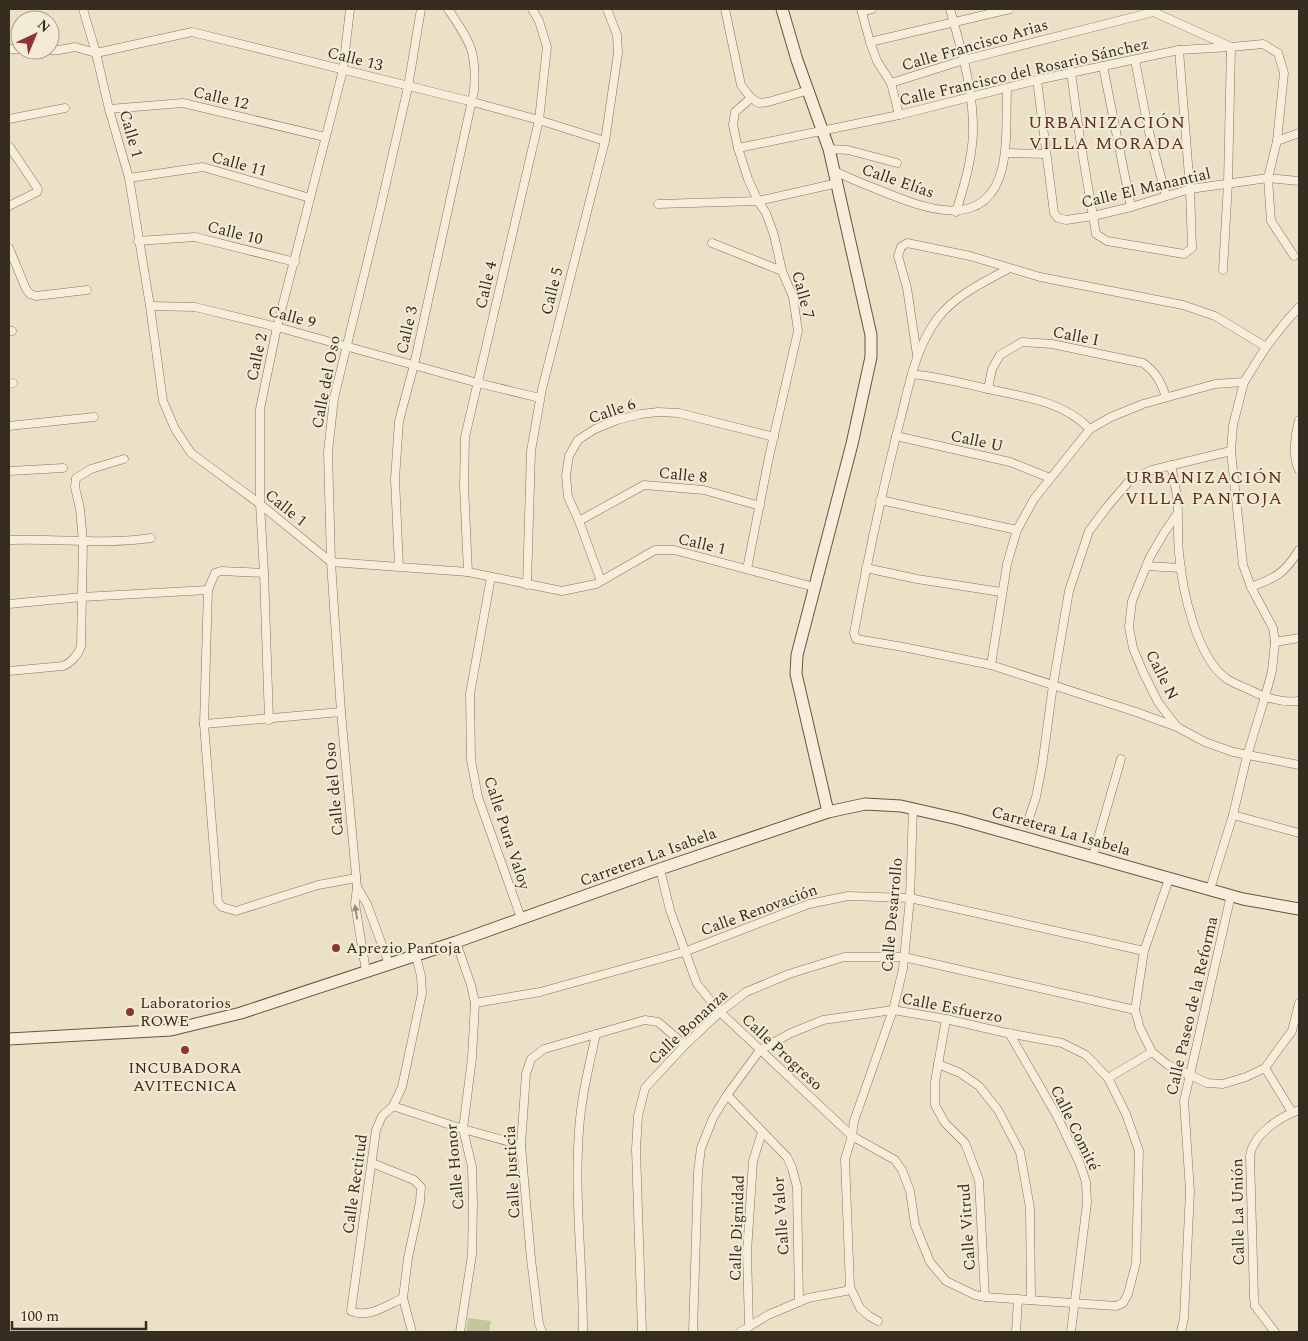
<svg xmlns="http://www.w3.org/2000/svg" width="1308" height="1341" viewBox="0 0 1308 1341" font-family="Spectral,serif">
	<rect width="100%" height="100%" fill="#ebe1c7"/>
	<polygon fill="#c2c89c" points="468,1318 491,1321 489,1332 466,1332"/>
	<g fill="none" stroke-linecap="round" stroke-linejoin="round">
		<g stroke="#85735e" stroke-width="9">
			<g id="street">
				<polyline points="83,9 96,53 109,109 129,178 150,306 163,401 175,429 191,453 260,504 331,562 468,572 562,591 596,584 655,550 674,550 814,587"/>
				<polyline points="725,9 741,85 751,98 759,103 768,102 809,90"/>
				<polyline points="861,9 870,42 877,61 891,83 899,115"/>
				<path d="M950,9c11,40 24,82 23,124 -1,27 -9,53 -17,79"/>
				<polyline points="1147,9 1231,47 1263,44 1278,53 1284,73 1277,141 1268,178 1271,221 1294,256"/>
				<polyline points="862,12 872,9"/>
				<polyline points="870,42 1010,9"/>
				<polyline points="9,49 20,49"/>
				<polyline points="36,50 59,50 75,47 96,53 192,32 473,102 539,120 605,141"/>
				<polyline points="1135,60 1148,128 1166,196"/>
				<polyline points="1103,66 1131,207"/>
				<polyline points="1071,72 1080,139 1096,234 1107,241 1184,254 1192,248 1190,189 1179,50"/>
				<polyline points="1037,80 1054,213 1058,218 1066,220 1093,216 1131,207 1190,189 1268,178 1299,181"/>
				<polyline points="891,83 964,60 1153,12"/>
				<polyline points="109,109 183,103 325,137"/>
				<polyline points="9,119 65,108"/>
				<polyline points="1277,141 1299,133"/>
				<polyline points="9,146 38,189 37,192 9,206"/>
				<polyline points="738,148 899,115 1037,80 1179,50 1231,47 1228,183 1223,270"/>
				<polyline points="829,149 848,150 897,163"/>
				<polyline points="1005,153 1046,154"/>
				<path d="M835,171c13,7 26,12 39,17 44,18 111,48 128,-19 6,-26 4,-54 5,-81"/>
				<polyline points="129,178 203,167 310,198"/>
				<polyline points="658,204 758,201 838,183"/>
				<polyline points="138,241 195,237 295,262"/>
				<polyline points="712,243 782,271"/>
				<polyline points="9,248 26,289 30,294 36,296 87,290"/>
				<path d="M1008,269c-24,13 -54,27 -71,50 -22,30 -28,67 -37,102 -18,70 -33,141 -46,212l2,6 47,8 88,18 145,47 41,15"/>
				<polyline points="150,306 195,307 277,327 478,383 540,398"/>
				<polyline points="9,331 12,331"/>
				<polyline points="917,355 907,288 898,256 901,247 907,243 970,256 1040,277 1183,305 1215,316 1266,347"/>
				<path d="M912,374c26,3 51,9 76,15 37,8 74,12 102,40"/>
				<polyline points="9,384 13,383"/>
				<path d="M988,389l4,-20 8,-14 22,-13 30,2 91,19c13,9 18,19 23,34"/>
				<path d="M1299,420c-4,14 -7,37 0,50"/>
				<polyline points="9,426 94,417"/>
				<polyline points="896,436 1010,462 1050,478"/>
				<path d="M1171,465c2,10 4,20 6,31 2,19 0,38 2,57 3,36 17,104 48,126 6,4 14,7 21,10 15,8 34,14 51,12"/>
				<polyline points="9,471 63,468"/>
				<polyline points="880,500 1017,530"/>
				<polyline points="1177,514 1164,533 1150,557 1132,601 1129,627 1133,648 1143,672 1158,702 1177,727 1205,742 1233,752 1299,765"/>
				<polyline points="579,521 644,485 704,490 760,506"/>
				<path d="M9,540c48,-2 95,5 142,-2"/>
				<path d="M399,566l-4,-87 4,-58 15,-56 60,-274c3,-41 -4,-49 -26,-82"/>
				<polyline points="1146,566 1181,568"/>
				<polyline points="866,568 917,579 1001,592"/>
				<polyline points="747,569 769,457 798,331 793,297 782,271 774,235 766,213 758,201 748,179 738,148 733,125 735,112 751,98"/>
				<polyline points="468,572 464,486 465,437 539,120 547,47 539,21 532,9"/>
				<polyline points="264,573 221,571 215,573 208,590 204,724 218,902 222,907 236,911 318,885 356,878"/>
				<polyline points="491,577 470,694 471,760 478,797 521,918"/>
				<polyline points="601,581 579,521 568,497 566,475 569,456 578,440 595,429 617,420 641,414 658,412 679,413 774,437"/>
				<polyline points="527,585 531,451 542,389 605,141 618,53 617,35 607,9"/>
				<path d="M1251,587c26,-10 33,-13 48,-37"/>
				<polyline points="9,604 82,597 208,590"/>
				<polyline points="1275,642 1299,638"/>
				<polyline points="991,665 1007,564 1017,530 1034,499 1090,429 1111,417 1143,404 1215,384 1244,382"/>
				<path d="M9,671l54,-5c8,-3 16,-12 18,-20l2,-104 -3,-33 -5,-22 1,-9 15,-9 33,-10"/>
				<polyline points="269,720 264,573 260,504 260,409 277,327 343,70 350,9"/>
				<polyline points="204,724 341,712"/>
				<polyline points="1233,815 1299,833"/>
				<polyline points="1027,824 1036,797 1042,766 1053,685 1069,591 1089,531 1107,507 1130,480 1152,470 1231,451"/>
				<polyline points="1093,856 1121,759"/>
				<polyline points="660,869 670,910 697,984 720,1012 852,1136 895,1160 902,1170 910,1191 915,1225 930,1262 946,1281 975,1295 985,1297 1116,1306 1123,1303 1128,1294 1136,1263 1139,1151 1126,1114 1108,1078 1086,1055 1062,1043 1002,1032 946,1019 893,1010 823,1020 791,1033 760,1050 727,1095 713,1118 701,1148 698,1172 693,1332"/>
				<polyline points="1169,879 1144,951 1135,1010 1140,1028 1152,1052 1168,1065 1207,1083 1223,1084 1246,1077 1265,1068 1280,1047 1292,1031 1299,1003"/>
				<polyline points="357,887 367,904 389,964"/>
				<polyline points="1210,889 1233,815 1247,756 1265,697 1272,671 1275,642 1273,628 1251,587 1243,565 1231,451 1233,425 1244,382 1266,347 1284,324 1299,307"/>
				<polyline points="456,942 471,985 475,1003 472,1058 463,1129 472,1167 473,1202 472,1255 460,1332"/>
				<polyline points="366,971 355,904 357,887 341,712 331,562 328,452 334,398 379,214 408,87 421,9"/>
				<polyline points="475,1003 540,992 684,952 809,904 848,896 910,898 1144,951"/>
				<polyline points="946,1019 935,1082 935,1105 945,1123 965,1143 979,1180 985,1297"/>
				<polyline points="1009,1033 1057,1116 1080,1164 1086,1182 1087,1203 1071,1332"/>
				<polyline points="938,1064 960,1073 979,1086 998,1110 1020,1152 1030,1208 1031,1300"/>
				<polyline points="1265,1068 1292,1112"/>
				<polyline points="1108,1078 1152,1052"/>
				<polyline points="727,1095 787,1157 792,1168 797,1187 799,1302"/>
				<polyline points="393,1106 463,1129 521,1145"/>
				<polyline points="372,1163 414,1180 421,1187 420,1202 408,1258 403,1298 412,1332"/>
				<path d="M403,1298c-16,7 -35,21 -52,13l25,-181 6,-14 11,-10 9,-19 20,-94 -1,-17 -5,-20"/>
				<polyline points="878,1321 869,1316 860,1308 850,1287 845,1159 852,1136 854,1121 893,1010 903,969 910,898 913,808"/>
				<polyline points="749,1327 747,1252 753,1161 762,1132"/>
				<polyline points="542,1332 539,1324 531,1259 521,1145 526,1074 531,1059 544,1049 645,1020 658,1022 685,1045"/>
				<path d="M583,1332c0,-67 -9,-134 -4,-201 2,-33 10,-65 17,-97"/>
				<polyline points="642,1332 636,1149 638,1116 645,1088 685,1045 720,1012 746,992 789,974 844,957 904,957 1135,1010"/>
				<polyline points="740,1332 768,1315 808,1298 846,1291 850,1287"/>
				<polyline points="1016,1332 1018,1299"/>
				<polyline points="1181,1332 1184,1318 1190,1191 1184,1101 1231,895"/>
				<path d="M1275,1332l-20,-26 -1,-8 -4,-142c3,-22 30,-39 49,-46"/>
			</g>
		</g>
		<g stroke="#675541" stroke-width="13">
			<g id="secondary">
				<polyline points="782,9 797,60 829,149 871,335 871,357 852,444 797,655 796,674 828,812"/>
				<polyline points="9,1039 171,1030 241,1013 456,942 660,869 828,812 865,804 901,806 958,819 1243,899 1299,909"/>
			</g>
		</g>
		<use href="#street" stroke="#f6eeda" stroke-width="8"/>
		<use href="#secondary" stroke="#f6eeda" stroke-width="11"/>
	</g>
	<defs><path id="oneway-solid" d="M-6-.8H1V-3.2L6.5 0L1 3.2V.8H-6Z" transform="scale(1.25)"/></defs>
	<use fill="#968d7d" href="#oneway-solid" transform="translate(356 912) rotate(-99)"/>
	<g fill="#8f3433" stroke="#f3ebd6" stroke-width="2">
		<circle cx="336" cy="948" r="5"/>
		<circle cx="130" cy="1012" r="5"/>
		<circle cx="185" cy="1050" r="5"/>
	</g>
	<g text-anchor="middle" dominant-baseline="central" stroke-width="4" stroke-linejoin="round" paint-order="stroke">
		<g font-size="16" fill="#372c20" stroke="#f3ebd6">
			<text transform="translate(975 45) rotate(-16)">Calle Francisco Arias</text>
			<text transform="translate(355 59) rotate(14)">Calle 13</text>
			<text transform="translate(1024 72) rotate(-13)">Calle Francisco del Rosario Sánchez</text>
			<text transform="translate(221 98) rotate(13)">Calle 12</text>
			<text transform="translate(131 134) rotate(74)">Calle 1</text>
			<text transform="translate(239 164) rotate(15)">Calle 11</text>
			<text transform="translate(898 181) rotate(19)">Calle Elías</text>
			<text transform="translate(1146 188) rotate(-13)">Calle El Manantial</text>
			<text transform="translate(235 233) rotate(14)">Calle 10</text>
			<text transform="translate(486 285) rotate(-77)">Calle 4</text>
			<text transform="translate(552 291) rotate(-76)">Calle 5</text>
			<text transform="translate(803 295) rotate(75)">Calle 7</text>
			<text transform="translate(292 317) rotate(15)">Calle 9</text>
			<text transform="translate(407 330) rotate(-77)">Calle 3</text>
			<text transform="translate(1076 336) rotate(11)">Calle I</text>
			<text transform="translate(257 357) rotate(-78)">Calle 2</text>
			<text transform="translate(326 382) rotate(-79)">Calle del Oso</text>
			<text transform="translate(612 411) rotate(-19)">Calle 6</text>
			<text transform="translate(977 441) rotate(12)">Calle U</text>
			<text transform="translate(683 475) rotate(6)">Calle 8</text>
			<text transform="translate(286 508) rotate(39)">Calle 1</text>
			<text transform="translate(702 544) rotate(13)">Calle 1</text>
			<text transform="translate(1162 675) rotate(63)">Calle N</text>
			<text transform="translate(334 789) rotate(-95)">Calle del Oso</text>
			<text transform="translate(1061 831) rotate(16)">Carretera La Isabela</text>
			<text transform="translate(507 833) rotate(72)">Calle Pura Valoy</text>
			<text transform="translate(648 857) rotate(-20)">Carretera La Isabela</text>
			<text transform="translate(759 910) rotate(-20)">Calle Renovación</text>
			<text transform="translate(892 915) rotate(-85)">Calle Desarrollo</text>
			<text transform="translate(1192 1006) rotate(-77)">Calle Paseo de la Reforma</text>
			<text transform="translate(952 1008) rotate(11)">Calle Esfuerzo</text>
			<text transform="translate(688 1027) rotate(-43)">Calle Bonanza</text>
			<text transform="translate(782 1052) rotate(43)">Calle Progreso</text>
			<text transform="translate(1075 1128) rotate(64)">Calle Comité</text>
			<text transform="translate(455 1167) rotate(-95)">Calle Honor</text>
			<text transform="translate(512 1172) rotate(-93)">Calle Justicia</text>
			<text transform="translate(355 1184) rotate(-82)">Calle Rectitud</text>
			<text transform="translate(1238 1212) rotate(-91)">Calle La Unión</text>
			<text transform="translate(781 1216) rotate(-94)">Calle Valor</text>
			<text transform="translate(967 1227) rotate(-94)">Calle Vitrud</text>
			<text transform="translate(737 1228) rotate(-88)">Calle Dignidad</text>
		</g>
		<g font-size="16" fill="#372c20" stroke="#f3ebd6" text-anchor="start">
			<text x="346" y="948">Aprezio Pantoja</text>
			<text x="140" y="1003">Laboratorios<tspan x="140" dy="18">ROWE</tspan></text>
			<text x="185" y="1068" text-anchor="middle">INCUBADORA<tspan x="185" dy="18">AVITECNICA</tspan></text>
		</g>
		<g font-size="18" letter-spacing="1" fill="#603123" stroke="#f3ebd6">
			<text x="1107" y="122">URBANIZACIÓN<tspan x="1107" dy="21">VILLA MORADA</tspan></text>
			<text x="1204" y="477">URBANIZACIÓN<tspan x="1204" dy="21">VILLA PANTOJA</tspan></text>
		</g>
	</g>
	<rect width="1308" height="1341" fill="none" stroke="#372c20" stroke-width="20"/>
	<g transform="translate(35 35) rotate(44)"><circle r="24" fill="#f3ebd6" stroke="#a89f8d"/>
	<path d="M0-4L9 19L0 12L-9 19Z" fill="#8f3433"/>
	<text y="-8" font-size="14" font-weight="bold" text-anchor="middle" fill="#372c20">N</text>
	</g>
	<path d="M12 1321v8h134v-8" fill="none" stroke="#372c20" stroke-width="2.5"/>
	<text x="20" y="1321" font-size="15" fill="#372c20" stroke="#f3ebd6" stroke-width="4" paint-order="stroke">100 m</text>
</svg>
